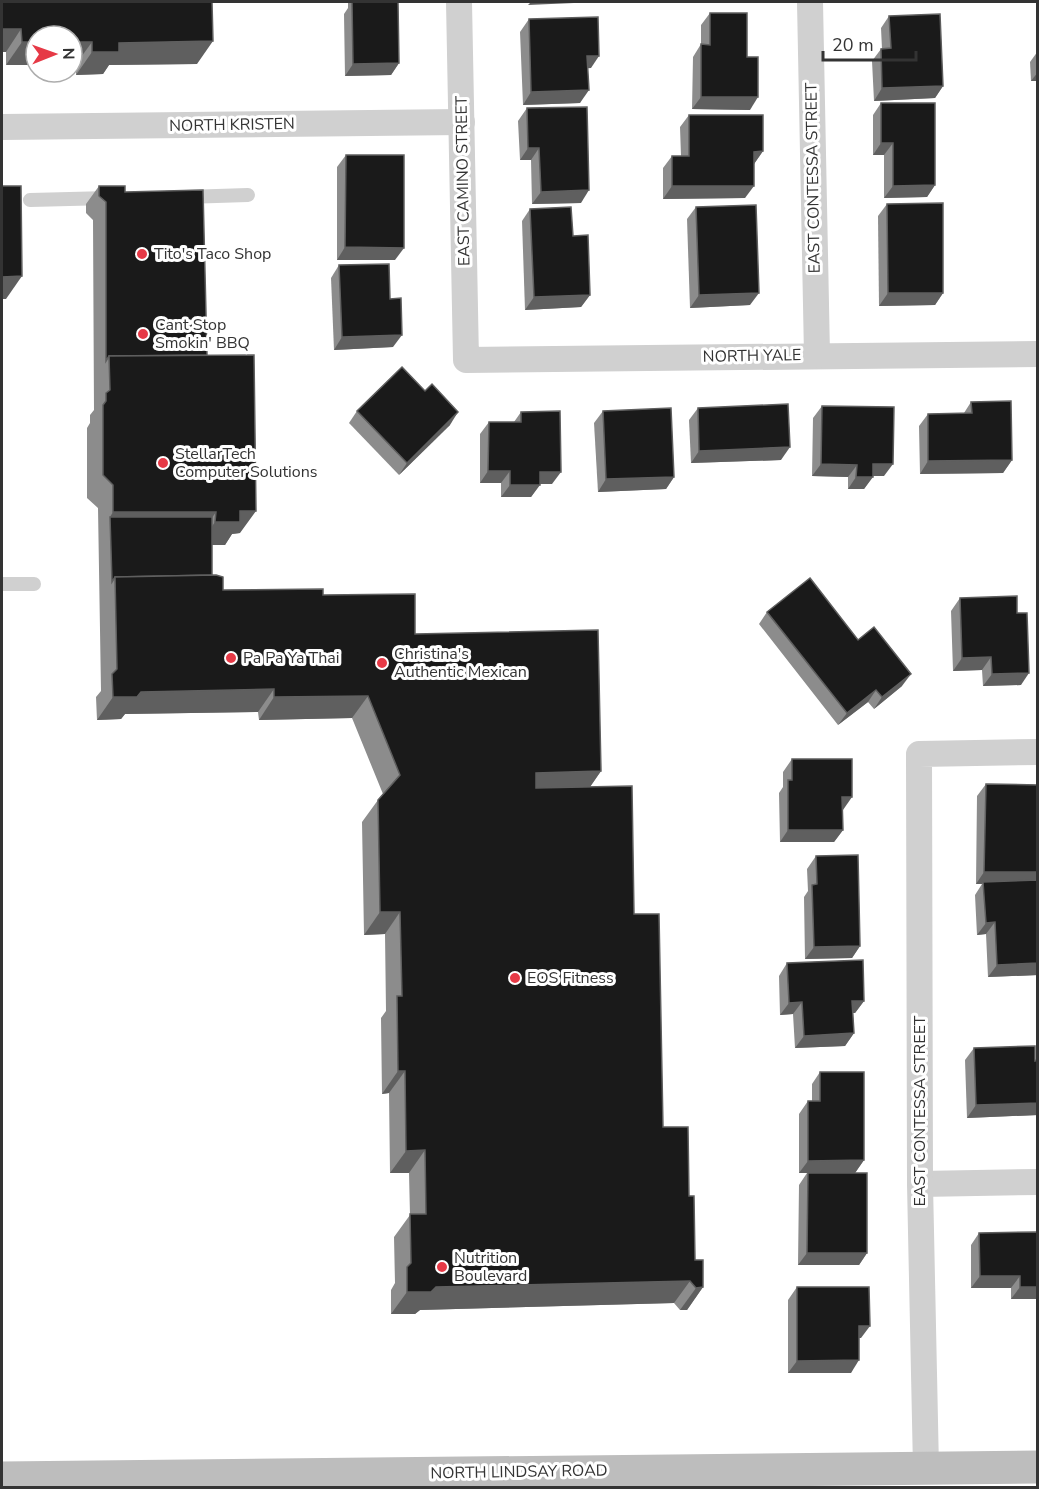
<svg xmlns="http://www.w3.org/2000/svg" width="1039" height="1489" viewBox="0 0 1039 1489" font-family="'Nunito Sans',sans-serif">
	<rect width="100%" height="100%" fill="#fff"/>
	<g fill="none" stroke-linecap="round" stroke-linejoin="round">
		<g stroke="#d0d0d0" stroke-width="14">
			<polyline points="185,197 248,195"/>
			<polyline points="30,200 109,198"/>
			<polyline points="2,584 34,584"/>
		</g>
		<g stroke="#d0d0d0" stroke-width="26">
			<polyline points="459,2 466,360 1038,354"/>
			<polyline points="810,2 817,355"/>
			<polyline points="2,127 462,122"/>
			<polyline points="920,1184 1038,1182"/>
			<polyline points="926,1468 920,1184 919,754 1038,752"/>
		</g>
		<polyline stroke="#bdbdbd" stroke-width="33" points="2,1478 1038,1467"/>
	</g>
	<g fill="#8c8c8c">
		<polygon points="2,2 197,64 109,65 103,74 76,75 76,64 72,64 72,36 6,65 6,52 2,52"/>
		<polygon points="348,2 398,2 399,63 391,75 345,76 344,14 348,8"/>
		<polygon points="710,13 747,57 750,110 692,109 693,57 701,44 701,25"/>
		<polygon points="889,16 943,86 935,98 874,101 872,61 881,49 882,49 881,28"/>
		<polygon points="529,19 591,68 588,68 580,103 523,105 520,32"/>
		<polygon points="1038,51 1038,81 1031,81 1030,62"/>
		<polygon points="881,103 935,185 927,197 884,198 884,155 873,155 873,115"/>
		<polygon points="527,108 581,203 532,204 531,160 520,160 518,121"/>
		<polygon points="689,115 763,151 754,164 745,198 663,199 663,168 672,156 681,156 680,127"/>
		<polygon points="346,155 395,260 337,260 337,167"/>
		<polygon points="99,186 125,192 207,355 240,533 232,534 225,545 212,545 212,575 223,590 323,595 415,634 601,771 590,787 634,914 663,1127 689,1196 695,1260 703,1287 687,1310 680,1310 674,1303 420,1310 415,1314 391,1314 391,1290 395,1283 394,1237 410,1215 409,1173 390,1173 389,1093 382,1094 381,1018 386,1011 385,934 364,935 362,822 378,800 383,794 352,718 259,720 258,712 125,714 121,719 97,720 96,697 101,691 98,508 87,498 87,428 90,423 90,415 94,410 93,220 86,213 86,204"/>
		<polygon points="887,204 943,293 935,305 879,306 878,216"/>
		<polygon points="696,207 750,305 690,308 687,219"/>
		<polygon points="530,209 573,236 590,295 581,307 525,310 522,221"/>
		<polygon points="339,265 390,299 393,347 334,350 331,278"/>
		<polygon points="971,402 1012,460 1003,473 920,474 919,426 928,414 964,413"/>
		<polygon points="822,406 884,476 873,476 864,489 848,489 848,477 812,476 813,418"/>
		<polygon points="698,408 781,460 691,463 689,420"/>
		<polygon points="357,411 450,425 399,475 349,423"/>
		<polygon points="603,411 674,477 666,489 598,492 594,423"/>
		<polygon points="521,412 552,484 540,484 531,497 501,497 501,483 480,483 480,434 489,422 514,422"/>
		<polygon points="1038,593 1038,647 1036,596"/>
		<polygon points="960,598 1017,613 1021,685 983,686 982,670 953,671 951,611"/>
		<polygon points="767,612 858,640 902,686 874,709 868,702 838,725 759,624"/>
		<polygon points="792,759 843,810 842,810 843,830 834,842 780,842 779,793 783,787 783,772"/>
		<polygon points="986,784 1038,785 1038,877 1035,880 1038,880 1038,975 988,977 986,934 977,935 975,895 982,884 976,884 977,796"/>
		<polygon points="816,856 860,946 852,958 805,959 804,897 808,891 807,869"/>
		<polygon points="787,963 864,1001 855,1013 853,1013 854,1033 845,1046 795,1048 793,1014 780,1015 779,976"/>
		<polygon points="974,1048 1038,1060 1038,1115 967,1118 965,1060"/>
		<polygon points="820,1072 864,1160 855,1173 867,1253 859,1265 798,1265 799,1185 807,1173 799,1173 799,1114 808,1101 812,1101 812,1084"/>
		<polygon points="1038,1232 1038,1299 1011,1299 1011,1288 971,1288 971,1245 979,1233"/>
		<polygon points="797,1287 861,1338 859,1338 851,1373 788,1373 788,1300"/>
	</g>
	<g fill="#5f5f5f">
		<polygon points="531,2 575,2 574,3 528,5"/>
		<polygon points="2,29 21,29 6,52 2,52"/>
		<polygon points="213,41 197,64 109,65 103,74 76,75 92,52 119,43"/>
		<polygon points="22,42 36,42 36,65 6,65"/>
		<polygon points="72,42 92,42 76,64 72,64"/>
		<polygon points="587,56 599,56 591,68 579,69"/>
		<polygon points="399,63 391,75 345,76 353,64"/>
		<polygon points="1038,72 1038,81 1031,81"/>
		<polygon points="943,86 935,98 874,101 882,88"/>
		<polygon points="589,90 580,103 523,105 531,92"/>
		<polygon points="701,97 758,97 750,110 692,109"/>
		<polygon points="881,143 893,143 884,155 873,155"/>
		<polygon points="528,148 539,148 531,160 520,160"/>
		<polygon points="763,151 754,164 745,164 754,152"/>
		<polygon points="935,185 927,197 884,198 893,186"/>
		<polygon points="672,186 754,186 745,198 663,199"/>
		<polygon points="589,190 581,203 532,204 541,192"/>
		<polygon points="345,247 404,248 395,260 337,260"/>
		<polygon points="22,276 6,299 2,299 2,277"/>
		<polygon points="759,293 750,305 690,308 699,295"/>
		<polygon points="888,293 943,293 935,305 879,306"/>
		<polygon points="590,295 581,307 525,310 534,297"/>
		<polygon points="402,335 393,347 334,350 342,337"/>
		<polygon points="458,412 450,425 399,475 407,463"/>
		<polygon points="790,447 781,460 691,463 699,451"/>
		<polygon points="1012,460 1003,473 920,474 928,461"/>
		<polygon points="821,464 857,465 848,477 812,476"/>
		<polygon points="873,464 893,464 884,476 864,476"/>
		<polygon points="488,471 510,471 501,483 480,483"/>
		<polygon points="540,472 561,472 552,484 531,484"/>
		<polygon points="674,477 666,489 598,492 606,479"/>
		<polygon points="856,477 873,477 864,489 848,489"/>
		<polygon points="510,485 540,485 531,497 501,497"/>
		<polygon points="240,511 256,511 240,533 232,534 225,545 199,545 215,522"/>
		<polygon points="113,512 216,512 200,535 110,517"/>
		<polygon points="991,657 982,670 953,671 962,658"/>
		<polygon points="1029,673 1021,685 983,686 992,674"/>
		<polygon points="911,674 902,686 874,709 882,697"/>
		<polygon points="274,689 258,712 125,714 121,719 97,720 113,697 141,692"/>
		<polygon points="876,690 868,702 838,725 847,713"/>
		<polygon points="368,696 352,718 259,720 274,697"/>
		<polygon points="601,771 585,794 520,796 536,773"/>
		<polygon points="842,797 852,797 843,810 834,809"/>
		<polygon points="788,830 843,830 834,842 780,842"/>
		<polygon points="984,872 1038,872 1038,877 1032,885 983,882 982,884 976,884"/>
		<polygon points="380,912 400,912 385,934 364,935"/>
		<polygon points="995,922 986,934 977,935 986,923"/>
		<polygon points="860,946 852,958 805,959 814,947"/>
		<polygon points="1038,963 1038,975 988,977 997,965"/>
		<polygon points="852,1001 864,1001 855,1013 844,1013"/>
		<polygon points="802,1002 793,1014 780,1015 789,1003"/>
		<polygon points="854,1033 845,1046 795,1048 804,1036"/>
		<polygon points="398,1071 405,1071 389,1093 382,1094"/>
		<polygon points="1038,1103 1038,1115 967,1118 976,1105"/>
		<polygon points="425,1150 409,1173 390,1173 406,1151"/>
		<polygon points="864,1160 855,1173 799,1173 808,1161"/>
		<polygon points="807,1253 867,1253 859,1265 798,1265"/>
		<polygon points="980,1276 1020,1276 1011,1288 971,1288"/>
		<polygon points="690,1281 674,1303 420,1310 415,1314 391,1314 407,1292 436,1287"/>
		<polygon points="703,1287 687,1310 680,1310 696,1288"/>
		<polygon points="1020,1287 1038,1287 1038,1299 1011,1299"/>
		<polygon points="859,1326 870,1326 861,1338 851,1338"/>
		<polygon points="859,1360 851,1373 788,1373 797,1361"/>
	</g>
	<g fill="#1a1a1a" stroke="#5f5f5f" stroke-width="1.5">
		<polygon points="2,2 212,2 213,41 119,43 119,52 92,52 92,42 72,42 72,36 36,36 36,42 22,42 21,29 2,29"/>
		<polygon points="352,2 398,2 399,63 353,64"/>
		<polygon points="710,13 747,13 747,57 758,57 758,97 701,97 701,44 710,45"/>
		<polygon points="940,14 943,86 882,88 881,49 891,48 889,16"/>
		<polygon points="598,17 599,56 587,56 589,90 531,92 529,19"/>
		<polygon points="881,103 935,103 935,185 893,186 893,143 881,143"/>
		<polygon points="587,107 589,190 541,192 539,148 528,148 527,108"/>
		<polygon points="689,115 763,115 763,151 754,152 754,186 672,186 672,156 689,156"/>
		<polygon points="346,155 404,155 404,248 345,247"/>
		<polygon points="2,186 21,186 22,276 2,277"/>
		<polygon points="99,186 125,186 125,192 203,190 207,355 109,356 106,361 106,202 99,196"/>
		<polygon points="943,203 943,293 888,293 887,204"/>
		<polygon points="756,205 759,293 699,295 696,207"/>
		<polygon points="571,207 573,236 588,235 590,295 534,297 530,209"/>
		<polygon points="389,264 390,299 401,298 402,335 342,337 339,265"/>
		<polygon points="254,355 256,511 240,511 240,522 215,522 216,512 113,512 113,485 103,475 103,405 106,401 106,393 110,390 109,356"/>
		<polygon points="402,367 425,391 432,384 458,412 407,463 357,411"/>
		<polygon points="1011,401 1012,460 928,461 928,414 972,413 971,402"/>
		<polygon points="788,404 790,447 699,451 698,408"/>
		<polygon points="822,406 894,407 893,464 873,464 873,477 856,477 857,465 821,464"/>
		<polygon points="671,408 674,477 606,479 603,411"/>
		<polygon points="560,411 561,472 540,472 540,485 510,485 510,471 488,471 489,422 521,422 521,412"/>
		<polygon points="110,517 212,517 212,575 115,577 112,582"/>
		<polygon points="216,575 223,577 223,590 323,589 323,595 415,594 415,634 598,630 601,771 536,773 536,788 632,786 634,914 659,914 663,1127 688,1127 689,1196 694,1196 695,1260 703,1260 703,1287 696,1288 690,1281 436,1287 431,1292 407,1292 407,1267 411,1263 410,1214 426,1214 425,1150 406,1151 405,1071 398,1071 397,996 402,996 400,912 380,912 378,800 400,775 368,696 274,697 274,689 141,692 137,697 113,697 112,674 117,669 115,577"/>
		<polygon points="810,578 858,640 874,627 911,674 882,697 876,690 847,713 767,612"/>
		<polygon points="1017,596 1017,613 1027,613 1029,673 992,674 991,657 962,658 960,598"/>
		<polygon points="792,759 852,759 852,797 842,797 843,830 788,830 788,780 792,780"/>
		<polygon points="986,784 1038,785 1038,872 984,872"/>
		<polygon points="858,855 860,946 814,947 812,885 817,884 816,856"/>
		<polygon points="1038,880 1038,963 997,965 995,922 986,923 983,882"/>
		<polygon points="863,960 864,1001 852,1001 854,1033 804,1036 802,1002 789,1003 787,963"/>
		<polygon points="1035,1046 1035,1061 1038,1060 1038,1103 976,1105 974,1048"/>
		<polygon points="820,1072 864,1072 864,1160 808,1161 808,1101 820,1101"/>
		<polygon points="808,1173 867,1173 867,1253 807,1253"/>
		<polygon points="1038,1232 1038,1287 1020,1287 1020,1276 980,1276 979,1233"/>
		<polygon points="797,1287 869,1287 870,1326 859,1326 859,1360 797,1361"/>
	</g>
	<g fill="#e63946" stroke="#fff" stroke-width="2">
		<circle cx="142" cy="254" r="6"/>
		<circle cx="143" cy="334" r="6"/>
		<circle cx="163" cy="463" r="6"/>
		<circle cx="231" cy="658" r="6"/>
		<circle cx="382" cy="663" r="6"/>
		<circle cx="515" cy="978" r="6"/>
		<circle cx="442" cy="1267" r="6"/>
	</g>
	<g text-anchor="middle" dominant-baseline="central" stroke-width="6" stroke-linejoin="round" paint-order="stroke">
		<g font-size="16" fill="#333" stroke="#fff">
			<text transform="translate(232 125) rotate(-1)">NORTH KRISTEN</text>
			<text transform="translate(813 178) rotate(-91)">EAST CONTESSA STREET</text>
			<text transform="translate(463 181) rotate(-91)">EAST CAMINO STREET</text>
			<text transform="translate(752 356) rotate(-1)">NORTH YALE</text>
			<text transform="translate(920 1111) rotate(-90)">EAST CONTESSA STREET</text>
			<text transform="translate(519 1472) rotate(-1)">NORTH LINDSAY ROAD</text>
		</g>
		<g font-size="16" fill="#333" stroke="#fff" text-anchor="start">
			<text x="154" y="254">Tito's Taco Shop</text>
			<text x="155" y="325">Cant Stop<tspan x="155" dy="18">Smokin' BBQ</tspan></text>
			<text x="175" y="454">StellarTech<tspan x="175" dy="18">Computer Solutions</tspan></text>
			<text x="394" y="654">Christina's<tspan x="394" dy="18">Authentic Mexican</tspan></text>
			<text x="243" y="658">Pa Pa Ya Thai</text>
			<text x="527" y="978">EOS Fitness</text>
			<text x="454" y="1258">Nutrition<tspan x="454" dy="18">Boulevard</tspan></text>
		</g>
	</g>
	<rect width="1039" height="1489" fill="none" stroke="#333333" stroke-width="6"/>
	<g transform="translate(54 54) rotate(89)"><circle r="28" fill="#ffffff" stroke="#adadad" stroke-width="1.5"/>
	<path d="M0-4.5L10 22L0 15L-10 22Z" fill="#e63946"/>
	<text y="-9" font-size="16" font-weight="bold" text-anchor="middle" fill="#333333">N</text>
	</g>
	<path d="M823 51v9h93v-9" fill="none" stroke="#333333" stroke-width="3"/>
	<text x="832" y="51" font-size="18" fill="#333333" stroke="#ffffff" stroke-width="4.5" paint-order="stroke">20 m</text>
</svg>
